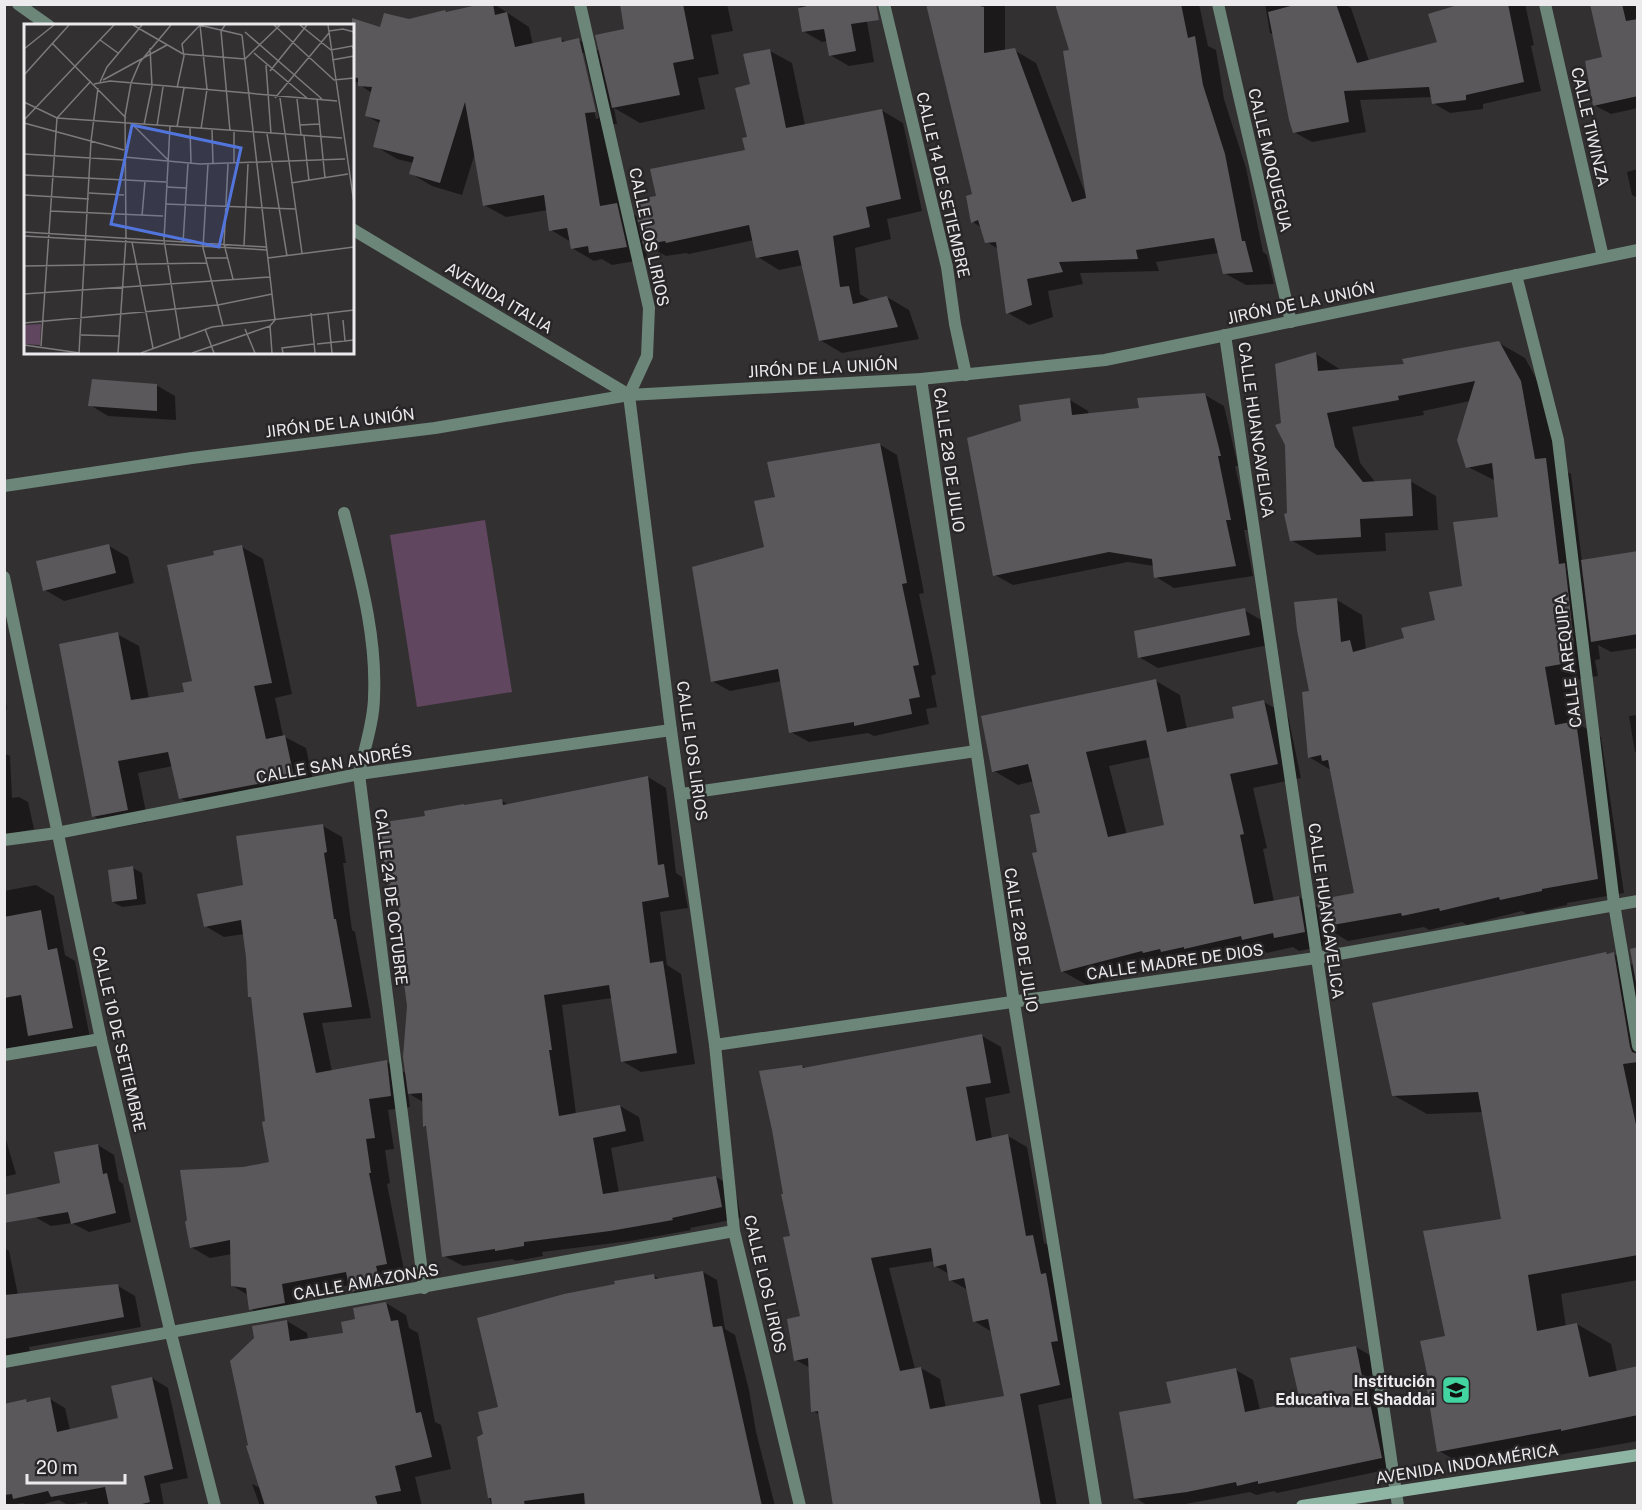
<svg xmlns="http://www.w3.org/2000/svg" width="1642" height="1510" viewBox="0 0 1642 1510" font-family="'Public Sans',sans-serif">
	<rect width="100%" height="100%" fill="#333032"/>
	<polygon fill="#60465e" points="485,520 512,692 417,707 390,535"/>
	<g fill="#0007" fill-rule="evenodd">
		<path d="M490,4h4l35,23 4,18 27,-6 7,3 12,-2 22,12 25,-22 -5,-26h106l6,27 -22,4 8,39 -21,4 7,31 -65,14 -26,-15 3,16 -11,1 14,81 18,11 20,-20 89,-46 4,-66 19,-34 22,12 13,62 76,-15 22,13 19,88 -35,8 4,20 -36,9 5,46 11,7 16,-4 22,13 10,29 -77,14 -22,-13 -17,-75 -24,5 -21,-13 -4,-17 -65,14 -3,-1 -20,3 -22,-12 4,15 -36,6 -10,-6 -8,2 -22,-13 -1,-6 -20,-12 -3,-20 -42,7 -22,-12 -9,-52 -13,42 -30,-9 -22,-13 3,-10 -16,-4 -22,-13 6,-22 -14,-8 5,-23 -12,-8v-2l-8,-2 1,-61 27,9 65,-18 4,2zM581,53h3l15,65 -3,1z"/>
		<polygon points="799,4 864,4 874,62 849,66 830,55 828,41 822,42 803,31"/>
		<polygon points="923,4 1005,4 1005,51 1014,50 1036,63 1085,193 1071,52 1056,4 1199,4 1208,46 1216,50 1224,99 1246,168 1263,252 1267,255 1274,284 1246,285 1224,273 1219,253 1156,262 1159,271 1080,273 1083,284 1048,291 1053,317 1029,325 1008,313 998,249 987,242 982,228 973,222 974,195 928,8"/>
		<polygon points="1265,4 1345,4 1351,8 1369,61 1439,43 1466,4 1525,4 1534,45 1531,46 1541,91 1483,104 1483,109 1450,113 1433,103 1432,97 1360,100 1366,132 1312,142 1294,132 1274,35 1270,33"/>
		<polygon points="1592,4 1638,4 1638,108 1611,114 1594,105 1604,59"/>
		<polygon points="1638,169 1638,198 1632,195 1627,172"/>
		<path d="M1499,343l26,15 21,39 12,70 13,7 11,88 56,-9v95l-27,4 -13,-7 2,14 -5,1 3,16 -28,5 7,42 24,14 23,156 -57,10v2l-40,9 -5,-3 -55,14 -5,-3 -33,8 -5,-3 -76,14 -22,-13 2,17 -29,6 -6,-4 -26,6 -5,-3 -53,12 -23,3 -4,-2 -16,2 -79,20 -25,-14 -24,-118 4,-38 -8,-34 -16,4 -24,-14 162,-90 24,14 7,35 49,-11 28,-17 24,14 13,62 -48,10 14,60 -4,1 11,53 25,-5 21,12 36,-15 -25,-124 -22,-13 1,-65 27,-92 25,15 4,35 40,-11 30,-18 27,-34 37,-69 -4,-37 -28,-14 2,-66 -47,10 1,4 -72,12 8,36 16,20 34,-2 26,15 2,34 -53,3 1,18 -69,4 -26,-15 -5,-95 -3,-21 33,-70 25,16 65,-4zM1151,757l15,70 -39,8 -18,-69z"/>
		<polygon points="156,385 175,396 176,420 108,416 90,405"/>
		<polygon points="1205,395 1224,406 1238,466 1235,466 1249,530 1244,530 1253,576 1174,588 1156,577 1154,566 1128,562 1013,585 995,575 1023,422 1070,400 1088,411 1089,415 1141,410"/>
		<polygon points="879,444 897,455 924,593 919,594 936,674 931,676 937,707 926,709 929,724 874,736 868,733 809,742 791,732 782,681 730,691 712,681 766,549 777,498"/>
		<polygon points="109,546 128,557 134,583 64,601 45,590"/>
		<polygon points="242,547 263,559 292,694 275,698 283,736 306,748 315,789 201,810 180,798 173,766 138,773 148,822 115,828 93,816 117,634 139,646 149,699 186,693 194,682 216,556"/>
		<polygon points="1244,610 1263,621 1268,645 1158,668 1139,657"/>
		<polygon points="4,690 7,709 4,709"/>
		<polygon points="1638,715 1638,753 1635,752 1629,716"/>
		<polygon points="4,753 10,756 12,798 19,797 28,802 34,829 4,835"/>
		<polygon points="648,777 666,788 676,873 682,877 688,908 660,912 667,965 681,974 695,1064 641,1072 622,1061 612,998 562,1005 576,1114 620,1106 639,1117 644,1141 611,1148 619,1193 716,1177 735,1188 741,1218 690,1228 691,1230 630,1241 542,1252 543,1256 516,1261 512,1259 463,1266 444,1256 427,1128 424,1126 423,1102 408,1093 410,1107 388,1110 394,1149 385,1150 390,1183 387,1184 405,1275 395,1277 400,1296 371,1302 351,1291 350,1285 301,1295 303,1314 270,1320 251,1309 248,1295 233,1286 232,1254 210,1258 191,1247 243,1168 271,1163 244,934 224,937 205,926 245,886 323,826 342,837 346,863 343,863 352,930 355,932 371,1018 322,1023 332,1072 387,1062 407,1074 408,976 400,905 391,900 427,817 502,801 509,805"/>
		<polygon points="133,868 142,873 146,904 122,907 113,902"/>
		<polygon points="36,885 54,896 65,955 75,961 90,1038 4,1058 4,891"/>
		<polygon points="1638,949 1638,1280 1561,1294 1566,1327 1577,1324 1611,1344 1617,1372 1638,1368 1638,1441 1473,1470 1439,1451 1430,1384 1447,1337 1503,1220 1483,1112 1427,1114 1393,1095 1606,953 1614,954 1634,966"/>
		<path d="M982,1036l19,11 9,46 -25,5 7,41 16,-3 19,11 17,96 8,4 27,149 -41,9 19,101h-223l-14,-91 -7,-4 -3,-43 -14,-8 6,-43 -10,-80 -8,-42 18,-129 5,3zM934,1261l1,5 14,8 1,6 18,10 6,31 18,11 14,65 -60,11 -6,-29 -19,-11 -6,1 -26,-101z"/>
		<polygon points="4,1133 16,1174 4,1177"/>
		<polygon points="98,1145 114,1155 119,1181 123,1184 131,1222 89,1232 72,1223 51,1226 35,1217"/>
		<polygon points="4,1248 9,1251 18,1295 118,1286 135,1296 141,1327 29,1347 31,1357 4,1362"/>
		<polygon points="703,1272 717,1280 725,1329 735,1335 749,1390 756,1432 775,1506 491,1506 479,1438 485,1435 499,1409 654,1276 660,1279"/>
		<polygon points="386,1303 406,1315 409,1328 418,1333 435,1422 441,1425 451,1469 415,1477 422,1506 260,1506 252,1484 261,1488 287,1321 307,1333 308,1340 345,1334 357,1320"/>
		<polygon points="1356,1347 1373,1357 1382,1387 1399,1467 1277,1493 1274,1491 1256,1495 1250,1492 1175,1506 1148,1506 1136,1498 1173,1404 1236,1370 1253,1380 1260,1410 1301,1402"/>
		<polygon points="152,1378 168,1388 188,1478 160,1484 164,1506 88,1506 87,1502 68,1505 59,1500 36,1506 28,1506 23,1503 4,1506 4,1405 26,1400 30,1403 50,1399 65,1408 70,1430 119,1419"/>
	</g>
	<g fill="#5b585b" fill-rule="evenodd">
		<polygon points="482,4 493,4 495,15 507,12 515,47 561,37 562,42 579,38 596,112 585,113 600,206 617,203 627,247 589,253 588,246 571,249 567,228 549,231 544,195 483,206 465,102 440,183 409,174 414,157 373,147 380,120 365,116 372,87 358,86 358,78 352,77 352,18 380,27 384,13 409,19 445,10 446,12"/>
		<polygon points="620,4 683,4 694,59 673,63 680,95 612,108 595,35 624,29"/>
		<polygon points="816,4 876,4 879,20 851,24 856,51 829,56 824,29 802,32 798,8"/>
		<polygon points="926,4 971,4 984,7 984,53 1015,48 1072,202 1086,198 1063,51 1069,50 1055,4 1181,4 1188,38 1195,36 1203,85 1225,154 1242,241 1245,241 1253,272 1223,274 1214,238 1136,250 1138,259 1059,262 1063,272 1027,279 1032,305 1006,314 996,242 985,243 978,220 971,223 966,196 972,194"/>
		<polygon points="1298,4 1336,4 1357,63 1437,42 1428,14 1461,4 1508,4 1524,82 1466,95 1466,100 1432,104 1429,87 1344,91 1349,122 1293,133 1289,120 1268,12"/>
		<polygon points="1590,4 1622,4 1626,21 1638,19 1638,96 1593,106 1585,61 1602,57"/>
		<polygon points="770,49 786,128 882,109 901,199 866,207 870,227 833,236 840,287 849,286 853,304 887,296 898,327 819,341 798,250 756,258 749,225 666,243 665,241 643,245 633,200 656,196 650,169 745,150 742,138 747,137 735,88 750,84 743,54"/>
		<polygon points="1499,341 1521,381 1535,459 1546,458 1559,564 1565,563 1574,645 1570,646 1573,662 1545,667 1555,725 1576,721 1598,879 1542,889 1542,891 1500,900 1499,897 1440,911 1439,908 1402,916 1401,913 1321,927 1317,900 1354,893 1328,760 1322,761 1321,755 1308,758 1302,692 1309,691 1297,630 1294,602 1337,598 1341,642 1350,640 1353,652 1404,638 1401,628 1435,620 1429,592 1462,586 1453,522 1498,517 1492,463 1466,468 1457,440 1475,381 1398,396 1399,400 1327,413 1335,447 1363,482 1411,479 1413,516 1360,519 1361,537 1290,541 1284,514 1287,513 1285,445 1275,425 1281,423 1275,364 1316,352 1318,371 1404,364 1402,359"/>
		<polygon points="92,379 157,384 157,411 88,406"/>
		<polygon points="1205,393 1221,456 1218,456 1231,520 1226,520 1236,566 1154,578 1152,559 1109,552 993,576 967,438 1021,421 1019,405 1070,398 1072,415 1139,408 1137,398"/>
		<polygon points="880,443 907,583 902,584 919,665 913,666 920,697 909,699 912,714 854,726 854,722 789,733 778,669 711,682 692,567 764,547 754,501 775,497 767,462"/>
		<polygon points="109,544 116,573 43,591 36,561"/>
		<polygon points="242,545 272,683 254,686 266,739 285,735 294,777 179,799 168,752 118,761 128,810 92,817 59,644 118,632 131,700 184,692 182,683 192,681 167,565 214,555 213,551"/>
		<polygon points="1638,551 1638,634 1591,642 1581,560"/>
		<polygon points="1245,608 1250,635 1138,658 1134,631"/>
		<path d="M1156,679l11,53 67,-14 -2,-11 32,-7 14,64 -48,10 14,60 -4,1 14,69 45,-8 6,36 -31,6 -1,-5 -31,7 -1,-4 -57,13v-2l-23,5 -1,-3 -17,4 -1,-2 -81,21 -29,-119 5,-1 -7,-37 10,-2 -12,-49 -36,8 -11,-56zM1146,740l18,85 -56,12 -22,-85z"/>
		<polygon points="648,776 658,865 664,864 669,897 642,902 650,963 663,961 677,1053 621,1062 609,985 544,995 552,1050 549,1050 559,1116 620,1105 626,1131 593,1138 603,1194 716,1176 722,1207 672,1218 673,1220 610,1231 524,1242 524,1246 495,1251 495,1249 442,1257 426,1126 423,1127 422,1093 408,1094 403,1057 407,1006 403,975 406,975 398,900 390,901 378,823 425,816 424,811 464,804 464,805 502,799 503,805"/>
		<polygon points="323,824 327,852 324,853 334,919 336,919 352,1007 303,1013 316,1073 387,1060 391,1096 369,1099 375,1138 366,1139 371,1173 369,1173 387,1264 376,1266 381,1286 350,1292 346,1272 282,1284 285,1303 249,1310 246,1288 231,1286 230,1240 190,1248 185,1222 187,1220 180,1170 243,1167 269,1162 262,1122 265,1121 251,997 248,997 246,957 241,920 204,927 197,894 243,885 236,836"/>
		<polygon points="133,866 137,899 112,902 108,870"/>
		<polygon points="41,910 48,950 57,948 73,1028 28,1036 21,995 4,998 4,917"/>
		<polygon points="1638,947 1638,994 1630,949"/>
		<polygon points="1606,952 1607,954 1614,952 1630,1047 1632,1052 1638,1054 1638,1062 1623,1064 1638,1134 1638,1255 1528,1275 1537,1331 1577,1323 1589,1377 1638,1366 1638,1415 1561,1431 1561,1429 1437,1452 1426,1383 1429,1383 1420,1341 1445,1336 1423,1231 1501,1219 1478,1092 1392,1096 1372,1003"/>
		<path d="M982,1034l9,49 -25,4 10,54 32,-7 18,102 7,-1 8,39 5,-1 12,68 -7,1 9,43 -40,9 21,112h-208l-15,-95 -7,1 -3,-54 -14,3 -7,-42 13,-3 -17,-79 7,-1 -9,-42h2l-11,-64 -13,-59 43,-6 1,3zM931,1248l3,19 12,-3 3,17 15,-3 9,44 15,-3 16,77 -74,13 -9,-42 -21,4 -29,-113z"/>
		<polygon points="98,1144 103,1174 107,1173 116,1213 71,1224 68,1212 4,1223 4,1195 60,1183 54,1152"/>
		<polygon points="703,1271 713,1327 722,1326 762,1506 585,1506 584,1493 524,1501 525,1506 492,1506 491,1498 488,1498 477,1437 483,1434 478,1412 498,1407 477,1318 564,1294 615,1284 614,1281 654,1274 655,1279"/>
		<polygon points="118,1284 124,1317 4,1339 4,1295"/>
		<polygon points="386,1302 391,1321 398,1320 416,1413 421,1412 432,1457 395,1466 401,1491 375,1496 378,1506 265,1506 246,1446 248,1445 230,1361 254,1338 252,1326 287,1320 290,1341 343,1333 341,1322 355,1319 353,1308"/>
		<polygon points="1356,1346 1362,1376 1364,1375 1382,1458 1258,1484 1258,1481 1237,1486 1236,1482 1187,1492 1134,1499 1119,1412 1171,1403 1166,1382 1236,1368 1245,1412 1300,1401 1290,1358"/>
		<polygon points="152,1377 173,1469 144,1476 150,1502 134,1506 109,1506 105,1487 51,1497 48,1491 13,1499 12,1494 4,1495 4,1404 26,1399 27,1402 50,1397 57,1432 118,1418 111,1386"/>
	</g>
	<g fill="none" stroke-linecap="round" stroke-linejoin="round">
		<path stroke="#6d867a" stroke-width="12" d="M344,513c15,60 33,121 30,184 0,24 -10,53 -15,77"/>
		<g stroke="#6d867a" stroke-width="12">
			<polyline points="18,4 49,26"/>
			<polyline points="580,4 649,308 647,356 629,395 671,730 715,1045 734,1231 800,1506"/>
			<polyline points="884,4 947,267 955,324 966,375"/>
			<polyline points="1218,4 1291,322"/>
			<polyline points="1545,4 1603,257"/>
			<polyline points="352,229 629,395"/>
			<polyline points="1516,275 1558,440 1614,904 1638,1046"/>
			<polyline points="1225,335 1398,1506"/>
			<polyline points="921,379 1014,1003 1096,1506"/>
			<polyline points="4,486 192,458 435,428 629,395 921,379 1105,360 1638,250"/>
			<polyline points="4,577 101,1039 171,1334 215,1506"/>
			<polyline points="359,774 424,1288"/>
			<polyline points="682,794 976,751"/>
			<polyline points="4,840 57,833 359,774 671,730"/>
			<polyline points="715,1045 1316,958 1638,901"/>
			<polyline points="4,1055 101,1039"/>
			<polyline points="4,1362 734,1231"/>
		</g>
		<polyline stroke="#8eb5a3" stroke-width="12" points="1302,1506 1638,1455"/>
	</g>
	<defs>
		<g id="school-square" transform="scale(1.5)"><rect x="-9" y="-9" width="18" height="18" rx="4" fill="#42d4a1" stroke="#292628"/><path d="M0-5L7-2L0 1L-7-2ZM-4 1L0 2.5L4 1V4Q0 6-4 4Z" fill="#111"/></g>
	</defs>
	<g fill-rule="evenodd">
		<use href="#school-square" x="1456" y="1390"/>
	</g>
	<g text-anchor="middle" dominant-baseline="central" stroke-width="5" stroke-linejoin="round" paint-order="stroke">
		<g font-size="16" fill="#eceaec" stroke="#292628">
			<text transform="translate(1590 127) rotate(77)">CALLE TIWINZA</text>
			<text transform="translate(1270 160) rotate(77)">CALLE MOQUEGUA</text>
			<text transform="translate(943 185) rotate(77)">CALLE 14 DE SETIEMBRE</text>
			<text transform="translate(649 237) rotate(78)">CALLE LOS LIRIOS</text>
			<text transform="translate(499 298) rotate(31)">AVENIDA ITALIA</text>
			<text transform="translate(1301 303) rotate(-12)">JIRÓN DE LA UNIÓN</text>
			<text transform="translate(823 368) rotate(-3)">JIRÓN DE LA UNIÓN</text>
			<text transform="translate(340 423) rotate(-7)">JIRÓN DE LA UNIÓN</text>
			<text transform="translate(1256 430) rotate(82)">CALLE HUANCAVELICA</text>
			<text transform="translate(949 460) rotate(82)">CALLE 28 DE JULIO</text>
			<text transform="translate(1568 661) rotate(-97)">CALLE AREQUIPA</text>
			<text transform="translate(692 751) rotate(82)">CALLE LOS LIRIOS</text>
			<text transform="translate(334 764) rotate(-10)">CALLE SAN ANDRÉS</text>
			<text transform="translate(391 897) rotate(83)">CALLE 24 DE OCTUBRE</text>
			<text transform="translate(1326 911) rotate(82)">CALLE HUANCAVELICA</text>
			<text transform="translate(1021 940) rotate(81)">CALLE 28 DE JULIO</text>
			<text transform="translate(1175 962) rotate(-8)">CALLE MADRE DE DIOS</text>
			<text transform="translate(119 1039) rotate(77)">CALLE 10 DE SETIEMBRE</text>
			<text transform="translate(366 1282) rotate(-10)">CALLE AMAZONAS</text>
			<text transform="translate(765 1284) rotate(77)">CALLE LOS LIRIOS</text>
			<text transform="translate(1467 1464) rotate(-9)">AVENIDA INDOAMÉRICA</text>
		</g>
		<g font-size="16" font-weight="bold" fill="#eceaec" stroke="#292628" text-anchor="end">
			<text x="1435" y="1381">Institución<tspan x="1435" dy="18">Educativa El Shaddai</tspan></text>
		</g>
	</g>
	<g transform="translate(24 24)">
		<rect width="330" height="330" fill="#333032"/>
		<path d="M17,300l-1,21 -16,-1v-19z" fill="#60465e"/>
		<path fill="none" stroke="#7d7a7c" stroke-width="1.5" d="M109,1l50,29 62,5 35,-34M175,1l43,10M176,1l7,64 -6,40M201,1l-4,6 9,100M250,1l60,55 20,-2M276,1l31,25 21,-4 2,3M304,1l26,178M305,7l14,-2 11,3M221,8l77,67M218,11l33,285 -5,6 2,27M76,16l18,13M28,19l74,75M0,25l30,-24M230,29l54,46M308,36l22,-4M242,41l5,69M246,47l37,-46M0,51l45,-50M79,56l64,-35M76,58l7,-15 35,-42M70,60l16,-3 227,20M153,64l7,-32 -2,-12 18,-19M251,74l54,-65M256,74l22,155M273,75l4,36M293,75l8,79M0,78l33,16 285,20M0,96l90,-95M0,99l100,27M108,100l36,36M120,101l8,-39 -2,-38M276,101l19,-1M133,102l6,-39M146,102l-6,114 16,98M153,103l7,-39M166,104l1,35M188,106l1,34M210,108v32M243,110l20,122M280,112l5,45M0,130l100,6M100,133l76,7 145,-5M184,140l-5,84 20,78M204,140l-4,80 9,35M0,151l142,7M267,159l57,-9M142,163l20,1M65,169l35,2M0,171l65,4M141,180l130,5M26,187l113,5M118,192l3,-35M0,208l242,15M0,212l243,14M108,218l21,106M159,219l5,-80M220,222l4,-82M182,234h22M244,234l86,-11M0,242l183,-3M0,270l246,-17M287,289l4,40M304,290l4,39M319,296l2,21M0,299l194,-18 54,-11M181,305l9,24M221,305l10,24M57,311l38,1M293,320l37,-4M0,321l56,8M17,322l16,-228 34,-37M55,329l12,-212 7,-53M94,329l8,-115 -1,-122 6,-33 9,-21 31,-37M117,329l71,-26 142,-17M168,329l78,-27M259,329l-1,-5 32,-4"/>
		<path fill="#5175dd" fill-opacity="0.15" stroke="#5175dd" stroke-width="3" d="M108,101l109,23 -22,99 -108,-23z"/>
		<rect width="330" height="330" fill="none" stroke="#eceaec" stroke-width="3"/>
	</g>
	<rect width="1642" height="1510" fill="none" stroke="#eceaec" stroke-width="12"/>
	<path d="M27 1474v9h98v-9" fill="none" stroke="#eceaec" stroke-width="3"/>
	<text x="36" y="1474" font-size="18" fill="#eceaec" stroke="#292628" stroke-width="4.5" paint-order="stroke">20 m</text>
</svg>
